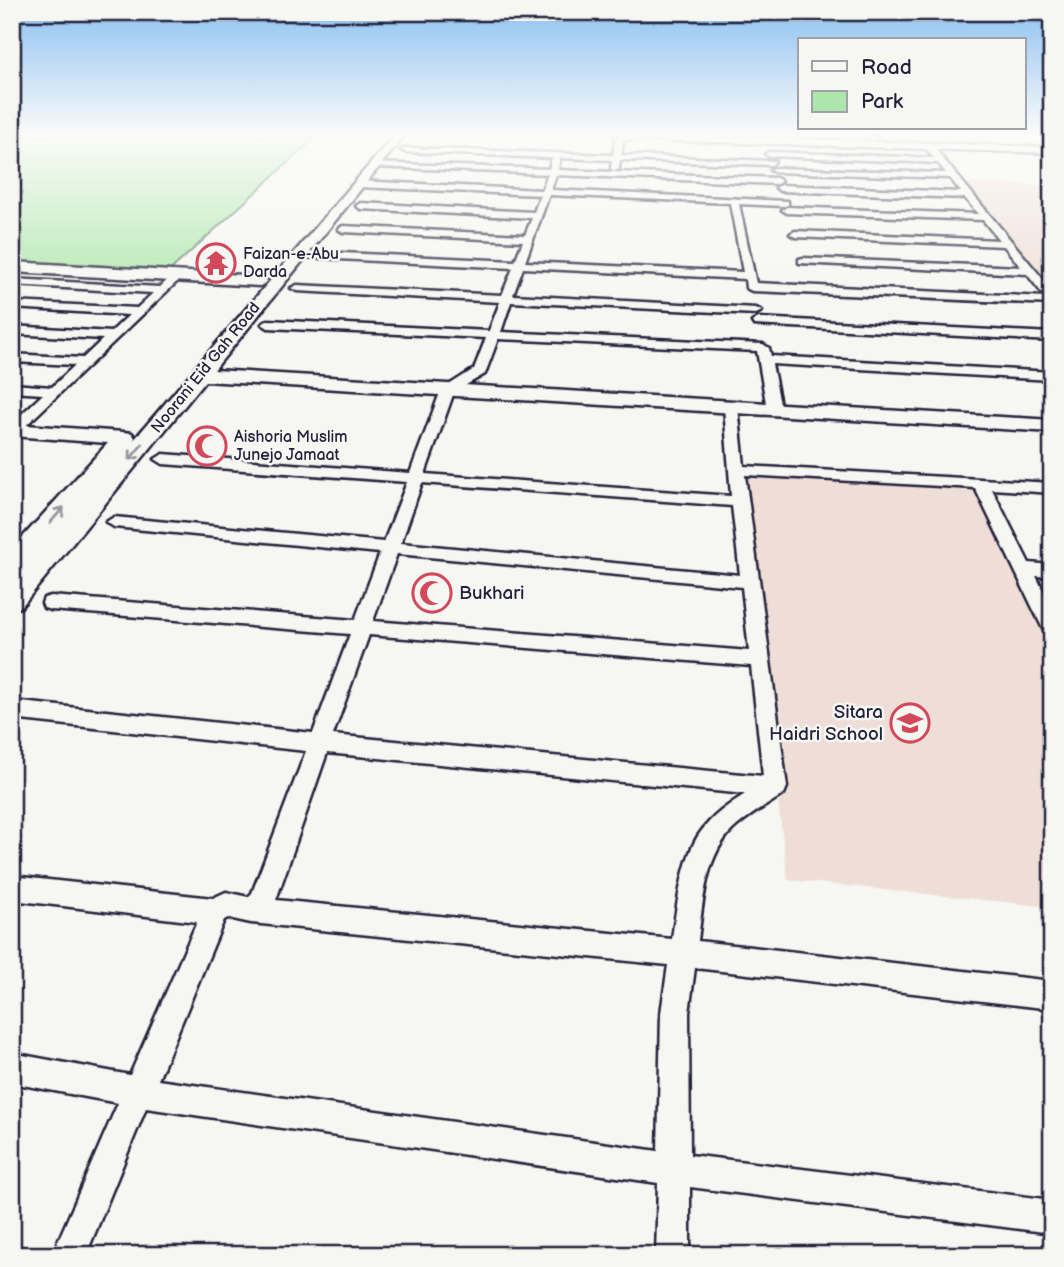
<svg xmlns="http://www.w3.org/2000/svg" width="1064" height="1267" viewBox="0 0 1064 1267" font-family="'Balsamiq Sans',sans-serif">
	<rect width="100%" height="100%" fill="#f6f6f2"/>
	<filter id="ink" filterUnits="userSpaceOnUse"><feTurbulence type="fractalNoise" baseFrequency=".0143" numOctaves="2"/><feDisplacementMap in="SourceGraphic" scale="14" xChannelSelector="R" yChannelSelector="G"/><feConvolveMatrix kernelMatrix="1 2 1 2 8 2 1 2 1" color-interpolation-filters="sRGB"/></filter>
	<g filter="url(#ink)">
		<g fill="#efded7">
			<polygon points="958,183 1052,186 1052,298"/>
			<polygon points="736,470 981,484 1052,627 1052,907 788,880"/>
		</g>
		<polygon fill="#ade6aa" stroke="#688472" stroke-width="2" points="12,136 317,136 165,275 12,267"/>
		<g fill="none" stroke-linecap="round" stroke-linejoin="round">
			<g stroke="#22223b" stroke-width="5">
				<g id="street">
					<path d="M616,136h8l-3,19 154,6 -3,4 -152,-5 -1,9 -4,2 -4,-2 1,-9 -52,-2 -2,12 219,8 4,3 -4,3 -221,-9 -5,15 237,11v4l-3,1 -46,-2 17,79 289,14 -18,-23 -228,-11v-4l4,-1 218,9 -17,-21 -209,-9 -5,-3 5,-3 204,9 -16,-20 -196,-7 -5,-3 5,-3 191,7 -13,-16 -185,-7 -4,-3 4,-3 181,7 -11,-14 -176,-6 -4,-2 4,-2 172,5 -8,-10 -169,-7 -4,-2 4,-2 165,6 -10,-12 7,-2 121,146v14l-300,-13 -6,-3 -1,-9 -222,-11 -10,27 243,13 6,3 -6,3 -245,-12 -10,30 262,12 6,4 2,8 281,16v8l-280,-16 9,45 -7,4 -7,-4 -10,-58 -259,-12 -13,35 -31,18 -29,82 306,22 -7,-89 7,-4 7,4 6,59 308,17v10l-60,-4 37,74 23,2v12l-16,-1 16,32v26l-7,-2 -3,-5 -67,-139 -230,-13 42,312 -3,7c-15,10 -32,19 -46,31 -33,26 -35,77 -40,116l354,40v28l-357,-41 -6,45 1,142 362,45v33l-362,-46v68h-34l2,-72 -512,-75 -60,147h-34l66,-152 -106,-20v-30l118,22 67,-153 -185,-22v-24l201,22 13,-6 22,5 4,-4 54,-142 -294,-32v-18l301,32 37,-99 -299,-24 -7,-2 -2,-5 2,-5 7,-2 304,24 25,-67 -266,-26 -8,-5 8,-5 270,25 23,-60 -244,-18 -8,-5 8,-5 247,19 31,-83 33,-21 12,-31 -218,-10 -6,-4 6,-4 221,11 11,-29 -203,-11 -6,-3 6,-3 205,10 11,-27 -214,-11 -5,-3 5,-3 216,10 8,-20 -180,-9 -5,-3 5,-3 182,9 7,-17 -171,-9 -5,-3 5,-3 173,9 6,-17 -182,-8 -4,-3 4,-3 184,9 6,-16 -175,-7 -4,-2 4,-2 176,6 3,-11 -147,-6 -4,-2 4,-2 208,7zM549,195l181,8 13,69 -218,-10zM422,483l310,23 8,69 -339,-32zM397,554l345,33 7,64 -376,-30zM369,635l382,31 12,110 -430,-41zM327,753l418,41c-17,11 -33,22 -45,39 -17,23 -24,77 -28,106l-396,-39zM228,918l23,5 417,42 -7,48 -3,138 -500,-71 66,-160z"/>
					<polygon points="869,136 876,136 878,139 871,141"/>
					<polygon points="1045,136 1052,136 1052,140"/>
					<polygon points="174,274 183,276 17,434 12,435 12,423 43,394 12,392 12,384 52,387 75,365 12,362 12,354 83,358 103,339 12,334 12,326 111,332 129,315 12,308 12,302 137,308 153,293 12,285 12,279 160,287"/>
					<polygon points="758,318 1052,333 1052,341 754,325 752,322"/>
				</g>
			</g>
			<g stroke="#22223b" stroke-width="5">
				<g id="secondary">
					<polygon points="394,136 404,136 214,370 1052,420 1052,432 205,381 21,607 12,609 12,582 20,572 12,575 12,549 108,443 12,436 12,424 124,432 132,433 135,438 133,441"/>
					<polygon points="616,136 710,136 1052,147 1052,153 621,139"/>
					<polygon points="12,262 260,276 268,281 260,286 12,272"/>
				</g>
			</g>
			<use href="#street" fill="#f6f6f2" fill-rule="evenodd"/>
			<use href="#secondary" fill="#f6f6f2" fill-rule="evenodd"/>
		</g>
		<defs><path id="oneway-shaft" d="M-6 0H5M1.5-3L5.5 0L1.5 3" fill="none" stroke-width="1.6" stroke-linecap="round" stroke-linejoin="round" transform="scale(1.75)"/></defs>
		<g stroke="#9797a0">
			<use href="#oneway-shaft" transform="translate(136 452) rotate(130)"/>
			<use href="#oneway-shaft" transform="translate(57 515) rotate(-49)"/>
		</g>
	</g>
	<linearGradient id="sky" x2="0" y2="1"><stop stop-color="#8bc0f1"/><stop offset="0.43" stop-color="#fbfbf9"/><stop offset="1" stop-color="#fbfbf9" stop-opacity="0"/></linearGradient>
	<rect width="1064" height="313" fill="url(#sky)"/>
	<defs>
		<g id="temple-ring" transform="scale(2.0125)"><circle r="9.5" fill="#f6f6f2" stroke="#d1495b" stroke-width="1.5"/><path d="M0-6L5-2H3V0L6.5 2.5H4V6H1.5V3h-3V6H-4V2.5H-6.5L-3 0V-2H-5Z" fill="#d1495b"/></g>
		<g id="mosque-ring" transform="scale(2.0125)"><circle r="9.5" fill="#f6f6f2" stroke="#d1495b" stroke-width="1.5"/><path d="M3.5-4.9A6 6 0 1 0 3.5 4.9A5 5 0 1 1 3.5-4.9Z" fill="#d1495b"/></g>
		<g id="school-ring" transform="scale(2.0125)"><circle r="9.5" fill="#f6f6f2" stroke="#d1495b" stroke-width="1.5"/><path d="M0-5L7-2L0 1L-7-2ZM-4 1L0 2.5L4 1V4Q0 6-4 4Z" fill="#d1495b"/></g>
	</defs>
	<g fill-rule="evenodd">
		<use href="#temple-ring" x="216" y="263"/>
		<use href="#mosque-ring" x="207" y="446"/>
		<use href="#mosque-ring" x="432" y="593"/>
		<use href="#school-ring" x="910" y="723"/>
	</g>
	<g text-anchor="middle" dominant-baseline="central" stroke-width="5" stroke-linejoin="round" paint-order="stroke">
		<g font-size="16" fill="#22223b" stroke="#f6f6f2" text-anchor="start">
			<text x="243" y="254">Faizan-e-Abu<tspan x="243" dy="18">Darda</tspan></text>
			<text x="234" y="437">Aishoria Muslim<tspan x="234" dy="18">Junejo Jamaat</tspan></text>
		</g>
		<g font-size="16" fill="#22223b" stroke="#f6f6f2">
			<text transform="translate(206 368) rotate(-51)">Noorani Eid Gah Road</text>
		</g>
		<g font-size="19" fill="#22223b" stroke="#f6f6f2" text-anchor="start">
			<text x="459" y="593">Bukhari</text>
			<text x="883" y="712" text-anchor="end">Sitara<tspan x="883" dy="22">Haidri School</tspan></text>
		</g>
	</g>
	<rect width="1064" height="1267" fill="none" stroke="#f6f6f2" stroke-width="42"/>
	<rect x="21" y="21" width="1022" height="1225" fill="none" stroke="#22223b" stroke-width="2.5" filter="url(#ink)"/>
	<rect x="798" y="38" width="228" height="91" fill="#f6f6f2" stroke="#a1a1a9" stroke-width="2"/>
	<rect x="812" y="61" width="35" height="10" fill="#f6f6f2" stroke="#a1a1a9" stroke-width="2"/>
	<text x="861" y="74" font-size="21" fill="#22223b">Road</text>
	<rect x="812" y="91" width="35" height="21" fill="#ade6aa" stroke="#a1a1a9" stroke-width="2"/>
	<text x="861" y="108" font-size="21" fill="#22223b">Park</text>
</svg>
